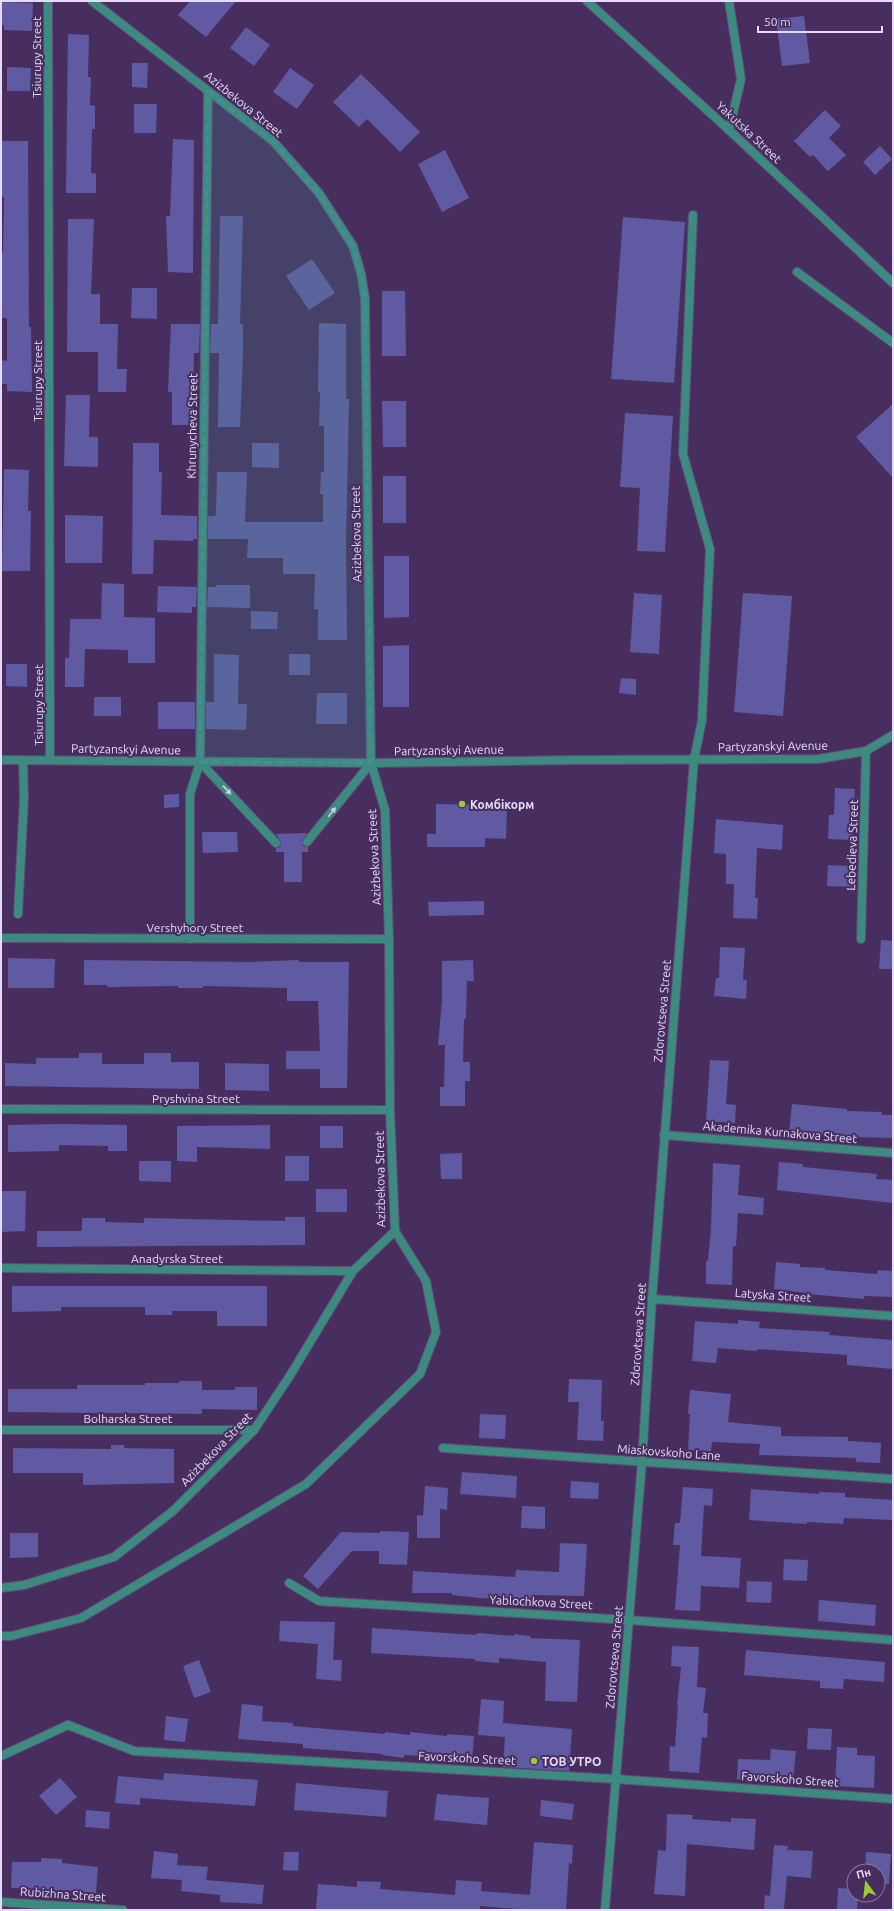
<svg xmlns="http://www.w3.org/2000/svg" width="894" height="1911" viewBox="0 0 894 1911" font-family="Ubuntu,sans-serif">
	<rect width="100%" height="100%" fill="#472e5f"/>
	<g fill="#605aa2">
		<polygon points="190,1 236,1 206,37 178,15"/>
		<polygon points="1,2 33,3 32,31 4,30 4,25 1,26"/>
		<polygon points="804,16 810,63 782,66 776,19"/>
		<polygon points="246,27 270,45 254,66 230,48"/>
		<polygon points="68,34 89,35 88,77 91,77 90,105 95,106 95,129 92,129 91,173 96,174 96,193 66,193"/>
		<polygon points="132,63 148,63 147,88 132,87"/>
		<polygon points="7,67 31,68 30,91 7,91"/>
		<polygon points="290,68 314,85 297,109 273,92"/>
		<polygon points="361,74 420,132 400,152 367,119 359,127 333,102"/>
		<polygon points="134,104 157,104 156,133 134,133"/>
		<polygon points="825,110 841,126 829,138 846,155 828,171 813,155 810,157 794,141"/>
		<polygon points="173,139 194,140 193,273 168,272 166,216 170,216"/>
		<polygon points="1,141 28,141 29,327 31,327 32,392 7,391 7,384 1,384 1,360 7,361 7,318 1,318 1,252 3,252 4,197 1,197"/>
		<polygon points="880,146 892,159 875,175 863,162"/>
		<polygon points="445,150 469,198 442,212 418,164"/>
		<polygon points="220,216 243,216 240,324 243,324 243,353 240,427 218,427 219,353 210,353 211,324 218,324"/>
		<polygon points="623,217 685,222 674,383 611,379"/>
		<polygon points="68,219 94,219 91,294 100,294 100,324 118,324 117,369 127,369 126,392 98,392 98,352 67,352"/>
		<polygon points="312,259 335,293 309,310 286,276"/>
		<polygon points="132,288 157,288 157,319 131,318"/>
		<polygon points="382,291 405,291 406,356 382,356"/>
		<polygon points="319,323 346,324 346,399 349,399 346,545 347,640 318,640 318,609 314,609 315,574 283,574 283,558 247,558 248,539 208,539 208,516 215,516 216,513 217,472 247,472 245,522 323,522 323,494 320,494 321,472 324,472 324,426 319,426 320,392 318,392"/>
		<polygon points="171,324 200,324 199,353 194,353 193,425 172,425 172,392 168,392"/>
		<polygon points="66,395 90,395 89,437 98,437 98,467 64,466"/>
		<polygon points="382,401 406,401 406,447 383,447"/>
		<polygon points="893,404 893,478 856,437"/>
		<polygon points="625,413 673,416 665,552 637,551 640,488 620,487"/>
		<polygon points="133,443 159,443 159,472 162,472 161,515 197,516 197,539 193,539 193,541 154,540 153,574 132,574"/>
		<polygon points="252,443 279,443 279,468 252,467"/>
		<polygon points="4,469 29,470 28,511 31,511 30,571 2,571"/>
		<rect x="383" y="476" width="23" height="47"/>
		<polygon points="65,515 103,516 102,563 65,563"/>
		<polygon points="384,556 409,556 409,617 384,618"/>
		<polygon points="102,583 124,584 124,617 155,618 155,663 128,663 128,650 85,649 84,687 65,687 65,658 69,658 70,619 101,619"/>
		<polygon points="216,585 250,585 250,608 207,607 208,587 216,587"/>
		<polygon points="158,586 197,587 196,607 192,607 192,613 157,612"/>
		<polygon points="634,593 662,595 659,654 630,652"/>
		<polygon points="743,593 792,596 783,716 734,712"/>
		<polygon points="251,611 278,612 277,629 251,629"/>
		<polygon points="409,645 409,707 383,707 383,646"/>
		<polygon points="214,654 239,655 238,704 247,704 246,730 206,729 206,702 214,702"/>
		<rect x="289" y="654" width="21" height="21"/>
		<polygon points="6,664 27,664 27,687 6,686"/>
		<polygon points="621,678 636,679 636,695 619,693"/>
		<polygon points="317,693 347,693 347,724 316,724"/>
		<rect x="94" y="697" width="27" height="19"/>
		<rect x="158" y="702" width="37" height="27"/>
		<polygon points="835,788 855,789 852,840 828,839 829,815 834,815"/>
		<polygon points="179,794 179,807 164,808 164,795"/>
		<polygon points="436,804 507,805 506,839 485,838 485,847 427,847 427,834 436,834"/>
		<polygon points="716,819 783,825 782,850 757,848 755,898 758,898 757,919 733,918 734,884 726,884 726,854 714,853"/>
		<polygon points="202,832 237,832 238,852 203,853"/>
		<polygon points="307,833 302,842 303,846 308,847 308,852 302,852 302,882 284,882 284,852 276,852 276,848 280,847 281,842 276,834"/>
		<polygon points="828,865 853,866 852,887 827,886"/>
		<polygon points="484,901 484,915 429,916 428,902"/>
		<polygon points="881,940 893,941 893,969 879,969"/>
		<polygon points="720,947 745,948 743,980 747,980 746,999 714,996 716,978 719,978"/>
		<polygon points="8,958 55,959 54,988 8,988"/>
		<polygon points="84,960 249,962 299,960 299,962 349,962 347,1088 320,1088 320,1069 286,1069 286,1051 320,1051 318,1001 287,1001 287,988 203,986 203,988 178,988 178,986 107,987 107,985 84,985"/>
		<polygon points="473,960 474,981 467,981 466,1019 464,1019 463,1062 470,1062 470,1081 465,1081 465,1106 440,1106 440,1087 444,1087 445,1045 438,1045 442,1000 442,961"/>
		<polygon points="79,1053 102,1053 102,1064 144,1064 144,1053 171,1053 171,1062 199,1062 199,1089 5,1086 5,1063 36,1064 36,1058 79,1058"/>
		<polygon points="710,1060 729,1061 726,1104 736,1105 735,1123 706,1121"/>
		<polygon points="225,1063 269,1064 269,1091 225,1090"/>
		<polygon points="792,1104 847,1109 847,1111 882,1112 882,1115 893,1115 893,1138 849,1137 789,1132"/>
		<polygon points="59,1124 127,1125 127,1151 108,1151 108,1146 59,1145 59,1151 8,1152 8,1125"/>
		<polygon points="270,1125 270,1149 197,1147 197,1162 177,1161 177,1126"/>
		<rect x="320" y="1126" width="23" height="22"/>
		<polygon points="462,1153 462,1179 441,1179 440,1154"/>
		<rect x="285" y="1156" width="24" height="25"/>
		<polygon points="139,1161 171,1161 171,1182 139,1181"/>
		<polygon points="779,1162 803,1164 803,1167 877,1174 876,1179 893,1180 893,1203 777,1190"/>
		<polygon points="713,1163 740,1165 738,1195 764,1198 763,1215 738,1213 736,1246 733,1246 732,1285 706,1284 706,1261 708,1261 711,1228"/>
		<rect x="316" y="1189" width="31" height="23"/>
		<polygon points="1,1191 26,1191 25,1231 1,1232"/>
		<polygon points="285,1217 305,1217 305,1245 37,1247 37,1231 82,1231 82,1218 105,1218 105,1222 144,1223 144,1218 285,1221"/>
		<polygon points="776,1262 800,1264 800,1267 825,1268 825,1270 877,1274 878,1270 893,1271 893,1297 864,1296 864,1299 807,1294 807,1293 774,1289"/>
		<polygon points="12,1286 267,1286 267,1326 217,1326 217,1311 172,1311 172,1315 145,1315 145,1307 61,1307 61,1311 12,1312"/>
		<polygon points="738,1320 760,1322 759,1328 830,1332 829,1335 893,1340 893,1369 847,1365 847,1355 758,1349 757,1351 718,1348 716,1363 692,1361 695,1321 738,1324"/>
		<polygon points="569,1379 602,1380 601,1421 604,1421 603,1441 577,1440 579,1402 568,1402"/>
		<polygon points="179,1381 202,1381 202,1390 235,1390 235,1387 257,1387 257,1410 202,1409 202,1414 8,1412 8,1389 77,1389 77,1385 145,1385 145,1383 179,1383"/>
		<polygon points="690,1390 731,1394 728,1422 781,1427 781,1436 848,1437 848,1441 881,1443 880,1463 856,1462 856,1458 759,1455 760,1444 712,1442 711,1451 688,1450 690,1414 688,1414"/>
		<polygon points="480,1414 506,1415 505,1439 479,1438"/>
		<polygon points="111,1445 124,1445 124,1448 174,1449 174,1483 83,1485 83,1473 13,1473 13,1448 111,1449"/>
		<polygon points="462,1472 517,1476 516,1498 460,1494"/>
		<polygon points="571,1481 599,1483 598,1499 570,1498"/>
		<polygon points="425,1486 448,1488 447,1510 440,1509 440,1538 417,1538 417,1515 423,1516"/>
		<polygon points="683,1487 713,1489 712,1506 704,1505 701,1556 741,1558 739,1588 701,1586 700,1611 675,1610 680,1545 673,1545 675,1523 680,1523"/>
		<polygon points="751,1489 819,1494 819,1492 845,1493 845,1497 893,1500 893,1520 844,1518 843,1524 807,1522 807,1524 749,1520"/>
		<polygon points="522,1506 545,1507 545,1529 521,1528"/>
		<polygon points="380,1531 409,1532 407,1565 379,1564 379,1551 352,1551 318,1589 303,1576 341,1532 380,1533"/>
		<polygon points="10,1533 38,1533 38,1557 10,1558"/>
		<polygon points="560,1543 587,1544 584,1596 532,1595 532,1601 480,1598 452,1595 452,1593 412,1593 413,1571 515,1577 516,1570 559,1572"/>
		<polygon points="784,1559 808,1560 807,1581 783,1580"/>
		<polygon points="747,1581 772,1582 771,1603 746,1602"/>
		<polygon points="819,1600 876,1605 875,1626 818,1621"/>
		<polygon points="280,1621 335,1622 333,1660 342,1660 341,1681 316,1679 318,1644 279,1641"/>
		<polygon points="372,1628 476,1635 477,1633 514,1636 514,1634 530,1636 530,1638 580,1640 577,1702 545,1701 546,1662 499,1658 499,1663 475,1661 475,1659 371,1653"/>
		<polygon points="672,1646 699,1647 697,1687 706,1688 703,1713 708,1713 707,1738 702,1737 699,1773 669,1771 670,1746 675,1747 678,1705 677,1705 681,1667 671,1666"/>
		<polygon points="746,1650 885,1662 884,1682 844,1679 843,1689 820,1688 820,1681 744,1675"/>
		<polygon points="199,1660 211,1692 194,1698 183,1666"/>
		<polygon points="481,1699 504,1701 503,1723 572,1729 569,1771 503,1767 505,1737 478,1735"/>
		<polygon points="242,1704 263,1706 262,1721 293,1723 293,1726 385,1734 385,1732 410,1735 410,1732 447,1736 447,1734 474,1736 472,1760 404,1755 404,1758 382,1755 383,1754 303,1748 303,1744 238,1739"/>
		<polygon points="166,1716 188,1719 185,1742 164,1740"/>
		<polygon points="808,1728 832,1729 831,1750 807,1749"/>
		<polygon points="837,1747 857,1748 857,1755 875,1756 874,1788 835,1786"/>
		<polygon points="771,1749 796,1751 793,1781 762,1778 761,1781 737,1779 738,1759 770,1760"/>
		<polygon points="164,1773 258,1780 255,1806 140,1798 140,1805 115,1803 118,1776 163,1780"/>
		<polygon points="60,1778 77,1797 56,1815 39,1796"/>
		<polygon points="296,1783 388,1791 386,1817 294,1810"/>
		<polygon points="437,1794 489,1798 487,1825 434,1820"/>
		<polygon points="541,1800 574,1804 572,1820 540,1816"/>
		<polygon points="86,1810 110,1812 109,1829 85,1827"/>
		<polygon points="667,1814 693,1815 692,1819 731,1822 731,1818 756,1819 754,1850 687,1844 685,1896 654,1894 658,1850 666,1851"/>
		<polygon points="534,1842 573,1845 572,1864 569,1863 566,1910 530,1910 480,1906 480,1910 316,1910 318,1884 357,1887 357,1881 381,1882 380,1889 455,1895 456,1880 482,1882 481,1891 530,1895"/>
		<polygon points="774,1845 788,1846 787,1850 813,1851 811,1878 787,1876 784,1910 764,1910 765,1895 770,1896"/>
		<polygon points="154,1851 178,1854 177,1865 208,1867 206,1880 264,1885 262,1904 220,1902 220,1895 181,1891 182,1880 151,1878"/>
		<polygon points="284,1852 299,1852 298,1871 283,1870"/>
		<polygon points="866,1852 891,1854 889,1884 878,1883 878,1871 865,1871"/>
		<polygon points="41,1858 62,1859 62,1863 98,1867 96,1893 61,1890 61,1893 40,1892 40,1889 11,1888 12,1862 41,1862"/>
		<polygon points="838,1888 854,1889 854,1895 858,1895 857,1910 837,1909"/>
	</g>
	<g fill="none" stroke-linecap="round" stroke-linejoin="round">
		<g stroke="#614a77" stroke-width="10">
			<g id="service">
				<polyline points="693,215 683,454 710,549 702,720 694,760"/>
				<polyline points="797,272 893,343"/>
				<polyline points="307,842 371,763"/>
				<polyline points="18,914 24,799 23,760"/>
				<polyline points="190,939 190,794 200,762 276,843"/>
				<polyline points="1,1756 68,1725"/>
			</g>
		</g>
		<g stroke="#614a77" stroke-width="10">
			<g id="minor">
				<polyline points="48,1 50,760"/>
				<polyline points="587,1 729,130 893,283"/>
				<polyline points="729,1 741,79 729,130"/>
				<polyline points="200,762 208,91"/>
				<polyline points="1,938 389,939"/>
				<polyline points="861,939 866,751"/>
				<polyline points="1,1109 390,1110"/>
				<polyline points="664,1135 893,1153"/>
				<polyline points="1,1268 353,1271"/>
				<polyline points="652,1299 893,1316"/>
				<polyline points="1,1430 254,1430"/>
				<polyline points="443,1448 893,1479"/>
				<polyline points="289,1583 319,1601 629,1620 893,1640"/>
				<polyline points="1,1588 24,1585 114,1557 173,1511 254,1430 291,1374 353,1271 395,1231 390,1110 389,939 385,810 371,763 365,298 361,273 353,246 319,193 273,141 92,1"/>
				<polyline points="1,1636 11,1636 81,1618 306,1484 420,1374 436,1332 426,1281 395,1231"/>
				<polyline points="68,1725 134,1751 616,1779 893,1799"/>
				<polyline points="1,1902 123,1910"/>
				<polyline points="605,1910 642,1462 652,1299 694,760"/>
			</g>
		</g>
		<g stroke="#614a77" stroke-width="10">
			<polyline id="tertiary" points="1,760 371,763 577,760 819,759 866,751 893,735"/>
		</g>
		<use href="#service" stroke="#3d8a81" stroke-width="8"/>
		<use href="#minor" stroke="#3d8a81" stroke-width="8"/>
		<use href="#tertiary" stroke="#3d8a81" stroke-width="8"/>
	</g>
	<defs><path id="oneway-solid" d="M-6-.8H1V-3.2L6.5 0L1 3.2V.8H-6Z"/></defs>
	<g fill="#cecee6">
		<use href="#oneway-solid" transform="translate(227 790) rotate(47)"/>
		<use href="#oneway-solid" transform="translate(332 812) rotate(-51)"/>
	</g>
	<path fill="#458f90" fill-opacity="0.2" stroke="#458f90" stroke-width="3" stroke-dasharray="8 5" stroke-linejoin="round" d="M208,91l65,50 46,52 34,53 8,27 4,25 6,465 -171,-1z"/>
	<g fill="#9cca31" stroke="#472e5f" stroke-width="1.5">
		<circle cx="462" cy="804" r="4"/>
		<circle cx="534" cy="1761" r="4"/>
	</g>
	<g text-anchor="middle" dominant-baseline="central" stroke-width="4" stroke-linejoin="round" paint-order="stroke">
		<g font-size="12" fill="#e7daf8" stroke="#472e5f">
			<text transform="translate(36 57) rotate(-90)">Tsiurupy Street</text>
			<text transform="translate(244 104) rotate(39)">Azizbekova Street</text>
			<text transform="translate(749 132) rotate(43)">Yakutska Street</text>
			<text transform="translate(37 381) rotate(-90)">Tsiurupy Street</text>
			<text transform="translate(192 426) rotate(-89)">Khrunycheva Street</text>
			<text transform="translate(356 534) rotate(-91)">Azizbekova Street</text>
			<text transform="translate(38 705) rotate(-90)">Tsiurupy Street</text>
			<text transform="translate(773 746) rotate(-1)">Partyzanskyi Avenue</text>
			<text transform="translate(126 749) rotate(1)">Partyzanskyi Avenue</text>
			<text transform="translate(449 750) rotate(-1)">Partyzanskyi Avenue</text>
			<text transform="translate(852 845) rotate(-88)">Lebedieva Street</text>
			<text transform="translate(374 857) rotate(-93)">Azizbekova Street</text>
			<text x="195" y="927">Vershyhory Street</text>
			<text transform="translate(662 1011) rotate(-85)">Zdorovtseva Street</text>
			<text x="196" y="1098">Pryshvina Street</text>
			<text transform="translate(780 1132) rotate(5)">Akademika Kurnakova Street</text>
			<text transform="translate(380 1179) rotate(-91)">Azizbekova Street</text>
			<text x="177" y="1258">Anadyrska Street</text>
			<text transform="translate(773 1295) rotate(4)">Latyska Street</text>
			<text transform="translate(638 1334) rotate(-86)">Zdorovtseva Street</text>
			<text x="128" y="1418">Bolharska Street</text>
			<text transform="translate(216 1449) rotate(-46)">Azizbekova Street</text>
			<text transform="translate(669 1452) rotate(4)">Miaskovskoho Lane</text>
			<text transform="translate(541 1602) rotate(3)">Yablochkova Street</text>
			<text transform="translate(614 1657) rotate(-85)">Zdorovtseva Street</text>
			<text transform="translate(467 1758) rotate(3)">Favorskoho Street</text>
			<text transform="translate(790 1779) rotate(4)">Favorskoho Street</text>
			<text transform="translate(63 1894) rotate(4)">Rubizhna Street</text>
		</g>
		<g font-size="12" font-weight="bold" fill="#e7daf8" stroke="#472e5f" text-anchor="start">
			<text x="470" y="804">Комбікорм</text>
			<text x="542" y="1761">ТОВ УТРО</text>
		</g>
	</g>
	<rect width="894" height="1911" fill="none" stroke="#e7daf8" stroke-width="4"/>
	<g transform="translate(866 1883) rotate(345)"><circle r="19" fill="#472e5f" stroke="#87739c"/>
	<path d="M0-3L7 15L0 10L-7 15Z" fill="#9cca31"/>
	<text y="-6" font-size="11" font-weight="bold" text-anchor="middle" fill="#e7daf8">Пн</text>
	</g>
	<path d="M758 26v6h124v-6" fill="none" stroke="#e7daf8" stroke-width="2"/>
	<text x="764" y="26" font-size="12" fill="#e7daf8" stroke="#472e5f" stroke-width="3" paint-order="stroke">50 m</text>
</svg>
